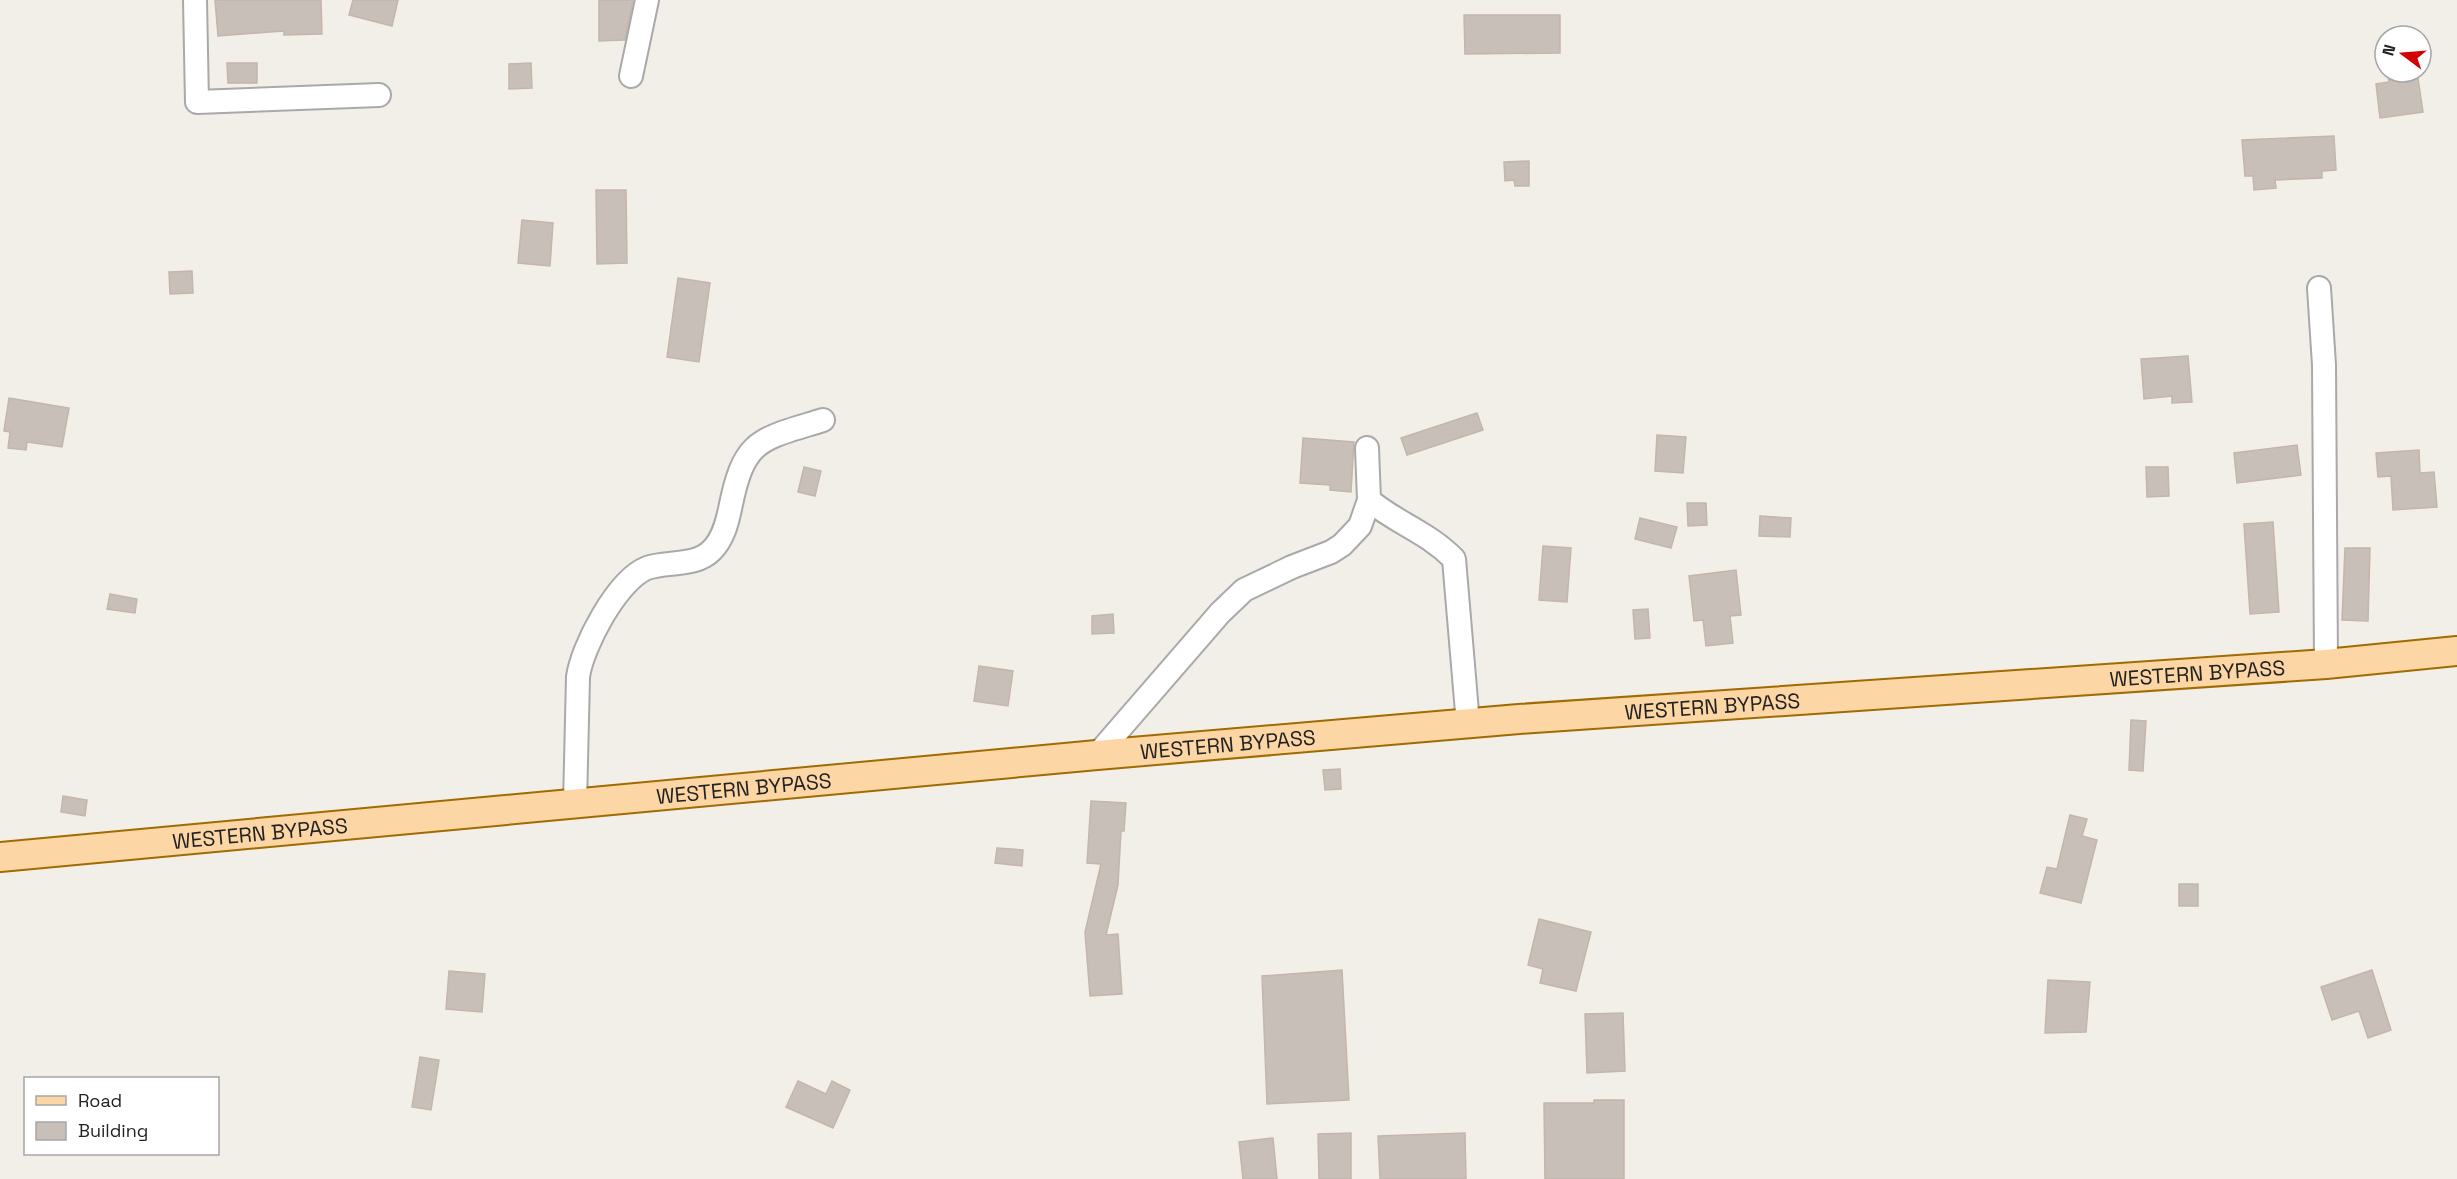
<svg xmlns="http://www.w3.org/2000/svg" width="2457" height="1179" viewBox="0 0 2457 1179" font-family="'Space Grotesk',sans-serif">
	<rect width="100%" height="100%" fill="#f2efe9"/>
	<g fill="#c7bfb8" stroke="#c4b6ab" stroke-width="1.5">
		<polygon points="215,0 321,0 322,34 284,35 284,31 218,36"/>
		<polygon points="353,0 398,0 392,26 349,15"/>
		<polygon points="599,0 633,0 625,40 599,41"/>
		<polygon points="1464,15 1560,15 1560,53 1465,54"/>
		<polygon points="227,63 257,63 257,83 228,83"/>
		<polygon points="531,63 532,88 509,89 509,64"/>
		<polygon points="2402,72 2404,80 2418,78 2423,112 2380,118 2376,84 2389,82 2388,74"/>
		<polygon points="2334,136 2336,170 2322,171 2322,178 2275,180 2276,188 2254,190 2253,176 2245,176 2242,140"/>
		<polygon points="1529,161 1529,186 1515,186 1514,180 1505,181 1504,162"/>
		<polygon points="596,190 626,190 627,263 597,264"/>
		<polygon points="522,220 553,223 550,266 518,263"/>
		<polygon points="192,271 193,293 170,294 169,272"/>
		<polygon points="678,278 710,283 699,362 667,357"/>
		<polygon points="2188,356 2192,402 2172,403 2172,396 2144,399 2141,359"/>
		<polygon points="9,398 69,408 62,447 27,442 26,450 8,448 10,432 4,431"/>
		<polygon points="1477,413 1483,430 1407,455 1401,438"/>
		<polygon points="1657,435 1686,437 1683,473 1655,471"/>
		<polygon points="1303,438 1354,442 1351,492 1330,490 1330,485 1300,483"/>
		<polygon points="2297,445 2301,475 2237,483 2234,453"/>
		<polygon points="2419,450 2420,473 2434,472 2437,507 2393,510 2391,476 2378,477 2376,453"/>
		<polygon points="804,467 821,471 815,496 798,492"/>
		<polygon points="2146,467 2168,467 2169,496 2147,497"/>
		<polygon points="1687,503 1706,503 1707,525 1688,526"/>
		<polygon points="1760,516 1791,518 1790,537 1759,536"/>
		<polygon points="1640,518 1677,527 1671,548 1635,539"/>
		<polygon points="2273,522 2279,612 2250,614 2244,524"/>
		<polygon points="1543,546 1571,548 1567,602 1539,600"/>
		<polygon points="2345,548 2370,548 2368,621 2342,620"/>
		<polygon points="1736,570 1741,615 1730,616 1733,643 1706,646 1703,620 1694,621 1689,576"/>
		<polygon points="110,594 137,599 135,613 107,609"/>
		<polygon points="1648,609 1650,638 1635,639 1633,610"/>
		<polygon points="1113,614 1114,633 1092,634 1092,616"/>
		<polygon points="979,666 1013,671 1008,706 974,701"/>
		<polygon points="2131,720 2146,721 2143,771 2129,770"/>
		<polygon points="1340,769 1341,789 1325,790 1323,770"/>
		<polygon points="63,796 87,800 85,816 61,812"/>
		<polygon points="1091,801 1126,803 1124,831 1121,831 1118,885 1106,935 1118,934 1122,994 1090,996 1085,932 1101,864 1087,863"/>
		<polygon points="2070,815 2087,819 2082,836 2097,840 2081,903 2040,893 2047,867 2057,869"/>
		<polygon points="997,848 1023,850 1022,866 995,863"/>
		<rect x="2179" y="884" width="19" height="22"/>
		<polygon points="1539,919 1591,932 1576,991 1540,983 1543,969 1528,965"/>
		<polygon points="1342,970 1349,1100 1267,1104 1262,976"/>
		<polygon points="2372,970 2391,1030 2368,1038 2359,1011 2332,1020 2321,987"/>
		<polygon points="449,971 485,974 482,1012 446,1009"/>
		<polygon points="2048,980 2090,982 2086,1032 2045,1033"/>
		<polygon points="1623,1013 1625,1071 1587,1073 1585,1014"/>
		<polygon points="420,1057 439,1060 431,1110 412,1107"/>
		<polygon points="798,1081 826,1094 832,1081 850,1090 833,1128 786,1107"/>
		<polygon points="1594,1100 1624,1100 1624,1179 1545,1179 1544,1103 1594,1103"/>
		<polygon points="1351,1133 1351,1179 1319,1179 1318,1134"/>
		<polygon points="1465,1133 1466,1179 1380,1179 1378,1136"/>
		<polygon points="1273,1138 1277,1179 1243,1179 1239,1142"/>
	</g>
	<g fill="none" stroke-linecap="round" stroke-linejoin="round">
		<g stroke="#a9a9a9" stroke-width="26">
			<g id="minor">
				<polyline points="195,0 197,102 379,95"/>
				<polyline points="631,76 647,0"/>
				<polyline points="2319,288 2324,365 2326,664"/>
				<path d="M1367,448l2,52c27,23 57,31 85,59l14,165"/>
				<polyline points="1097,755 1220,613 1244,590 1292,567 1331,552 1342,545 1360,526 1369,500"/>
				<path d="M575,804l3,-127c4,-30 39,-97 69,-109 20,-7 49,-1 65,-18 11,-11 15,-27 18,-41 14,-71 29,-69 93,-89"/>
			</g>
		</g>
		<g stroke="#a06b00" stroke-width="32">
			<g id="major">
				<path id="s1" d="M0,857l1097,-102 422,-36 807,-55 131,-13"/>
			</g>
		</g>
		<use href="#minor" stroke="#fff" stroke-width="22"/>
		<use href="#major" stroke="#fcd6a4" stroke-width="28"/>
	</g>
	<g text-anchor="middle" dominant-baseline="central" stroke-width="4.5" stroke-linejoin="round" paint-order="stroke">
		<g font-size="21" fill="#222" stroke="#fff">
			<text stroke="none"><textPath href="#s1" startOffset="2205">WESTERN BYPASS</textPath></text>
			<text stroke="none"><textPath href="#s1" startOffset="1719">WESTERN BYPASS</textPath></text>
			<text stroke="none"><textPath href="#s1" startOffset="1233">WESTERN BYPASS</textPath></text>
			<text stroke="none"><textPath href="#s1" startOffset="747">WESTERN BYPASS</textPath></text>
			<text stroke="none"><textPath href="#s1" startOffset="261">WESTERN BYPASS</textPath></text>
		</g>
	</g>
	<rect x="24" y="1077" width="195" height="78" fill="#ffffff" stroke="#a7a7a7" stroke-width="1.5"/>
	<rect x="36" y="1096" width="30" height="9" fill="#fcd6a4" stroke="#a7a7a7" stroke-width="1.5"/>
	<text x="78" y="1107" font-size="18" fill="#222222">Road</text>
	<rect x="36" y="1122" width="30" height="18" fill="#c7bfb8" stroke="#a7a7a7" stroke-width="1.5"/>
	<text x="78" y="1137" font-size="18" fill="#222222">Building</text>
	<g transform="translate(2403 54) rotate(286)"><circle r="28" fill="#ffffff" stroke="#a7a7a7" stroke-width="1.5"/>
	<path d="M0-4.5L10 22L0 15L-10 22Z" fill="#d40000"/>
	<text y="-9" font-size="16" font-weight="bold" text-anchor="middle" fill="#222222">N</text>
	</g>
</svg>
